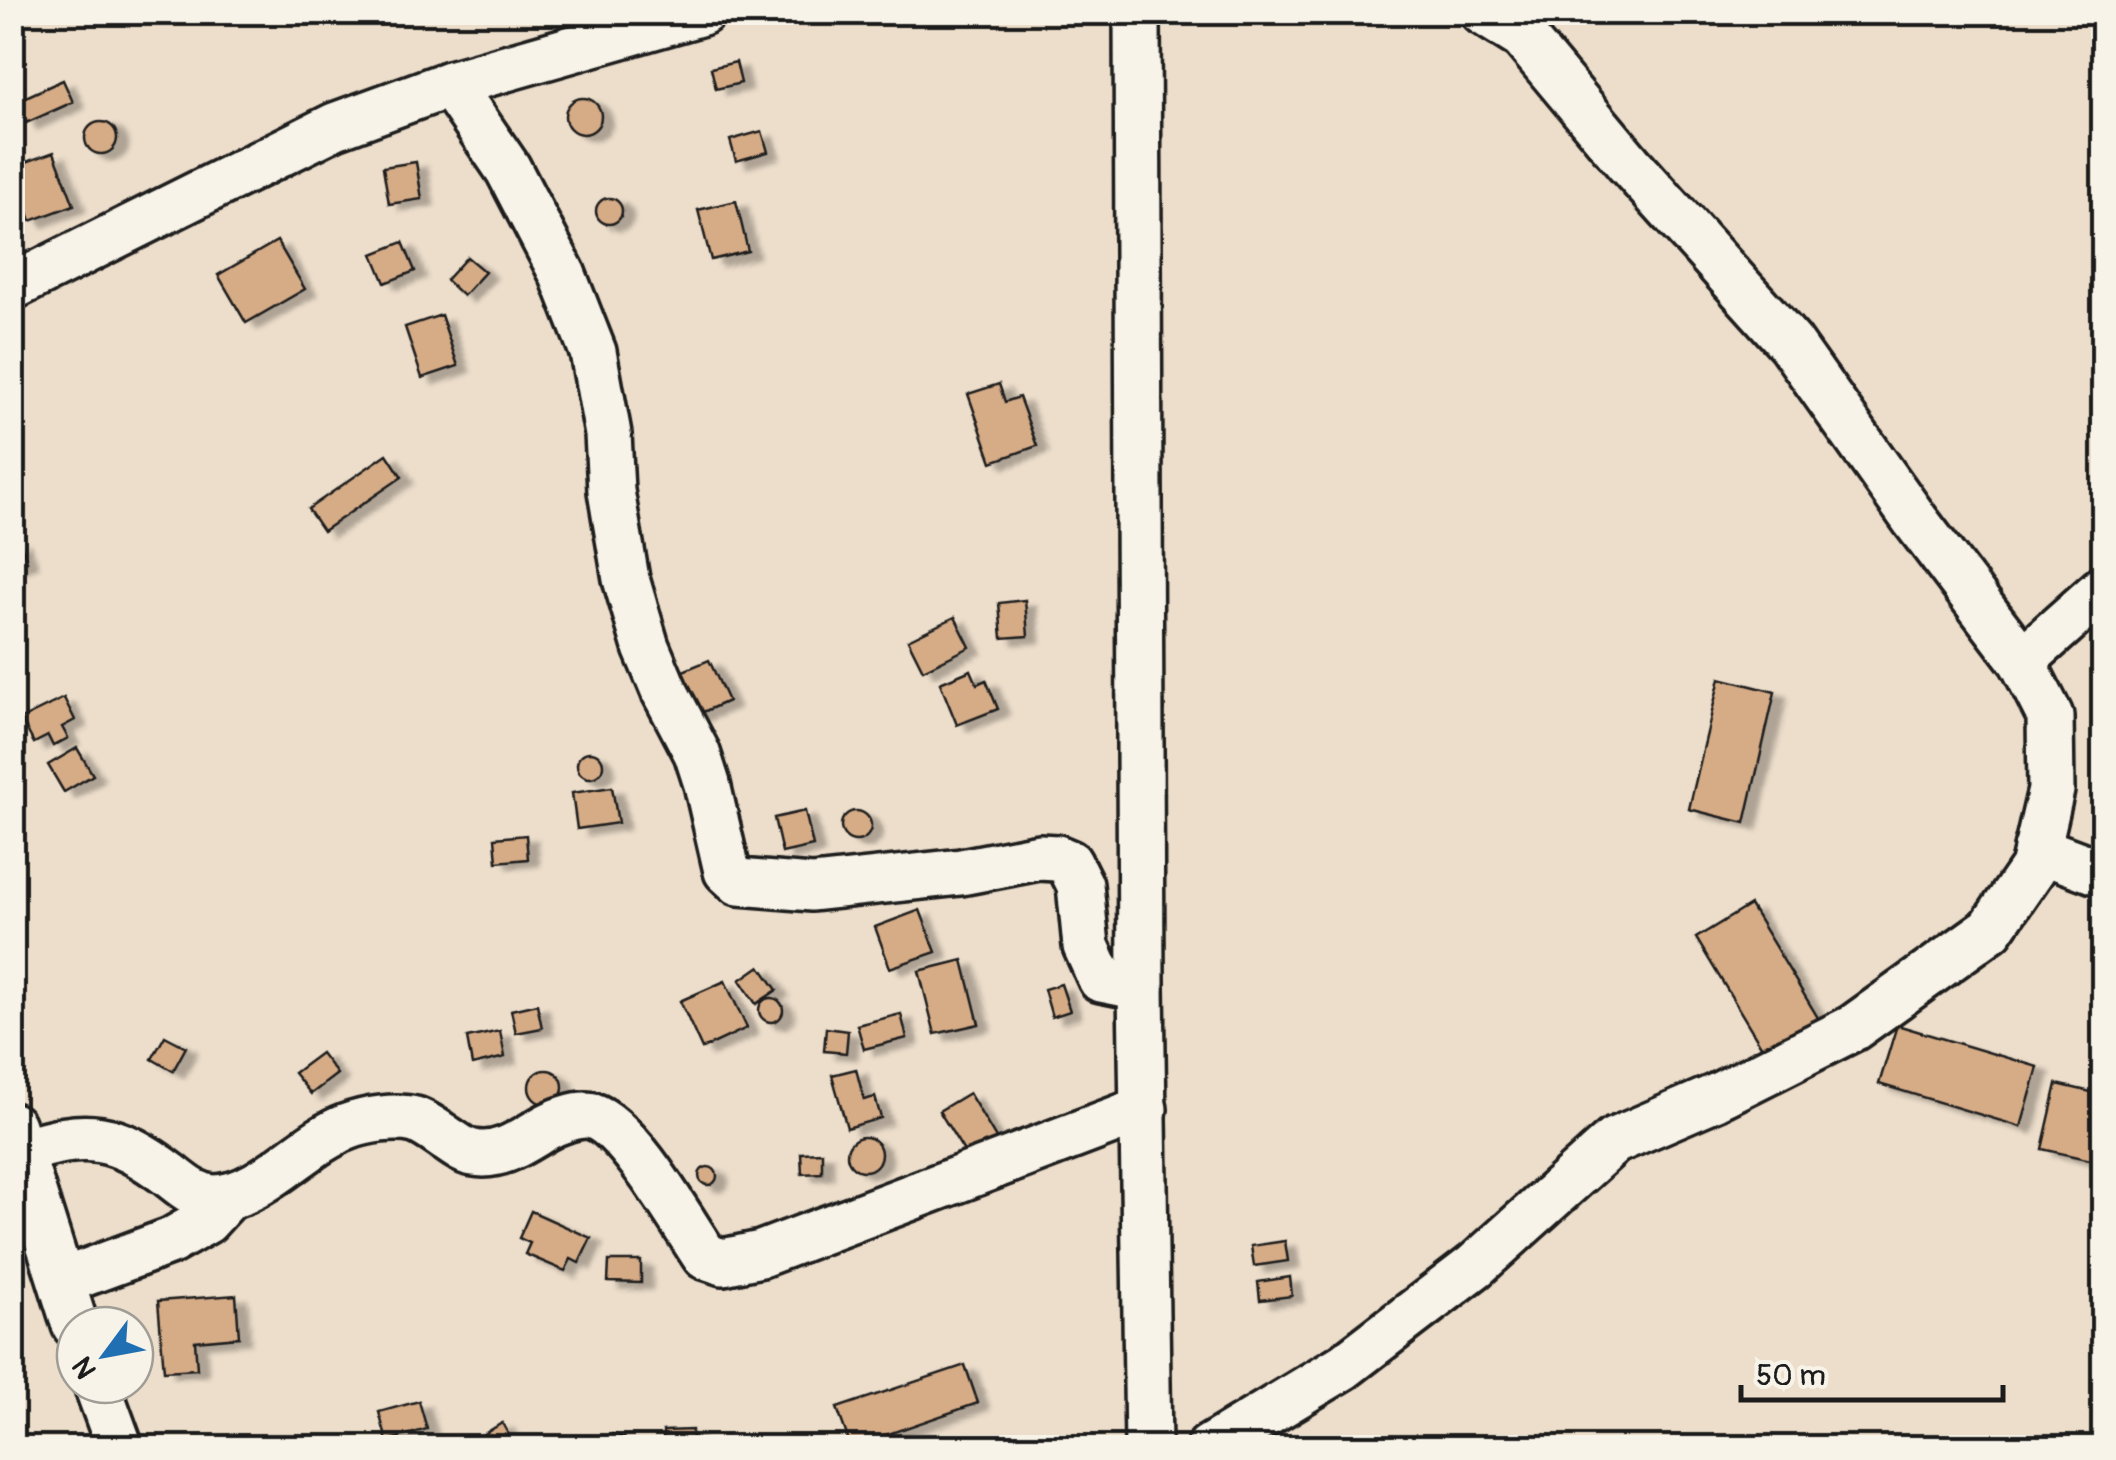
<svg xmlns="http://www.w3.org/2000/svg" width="2116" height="1460" viewBox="0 0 2116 1460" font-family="Pangolin,sans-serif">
	<defs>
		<filter id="shadow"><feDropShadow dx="11" dy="6" stdDeviation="2.5" flood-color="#0004"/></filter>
	</defs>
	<rect width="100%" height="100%" fill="#eddecb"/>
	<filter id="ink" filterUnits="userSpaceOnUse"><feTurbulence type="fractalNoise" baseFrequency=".01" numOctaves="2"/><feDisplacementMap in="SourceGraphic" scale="20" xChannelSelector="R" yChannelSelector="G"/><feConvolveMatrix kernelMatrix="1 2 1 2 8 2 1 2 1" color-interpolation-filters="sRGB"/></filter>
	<g filter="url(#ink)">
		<g fill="#d6ac87" stroke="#1c1c1c" stroke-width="2.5" filter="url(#shadow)">
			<polygon points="736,62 741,83 716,89 711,68"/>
			<polygon points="63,80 73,102 26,123 17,101"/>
			<circle cx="583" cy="116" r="18"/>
			<circle cx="101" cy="138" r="16"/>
			<polygon points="762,131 768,152 736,161 730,140"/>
			<polygon points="54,152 74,205 31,221 12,167"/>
			<polygon points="416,162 422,199 389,204 383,167"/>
			<circle cx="609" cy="211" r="13"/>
			<polygon points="736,201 748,251 711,260 698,210"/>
			<polygon points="277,241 305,289 246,323 218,275"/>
			<polygon points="403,242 415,271 385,283 373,254"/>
			<polygon points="467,257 485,272 463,296 446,280"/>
			<polygon points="441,315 458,366 422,378 405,327"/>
			<polygon points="999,384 1005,402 1019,397 1037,446 992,462 968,394"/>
			<polygon points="387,454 402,477 323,531 308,509"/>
			<polygon points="19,540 27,561 12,567 12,543"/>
			<polygon points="1025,600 1028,636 1002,638 999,603"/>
			<polygon points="955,617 970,647 923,670 908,640"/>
			<polygon points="709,660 728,701 694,716 676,674"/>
			<polygon points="971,670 977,684 986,680 998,709 957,725 940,683"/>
			<polygon points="1720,678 1775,692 1745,823 1689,809"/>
			<polygon points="64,698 75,720 62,727 68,738 53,746 48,736 34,743 21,719"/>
			<polygon points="77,748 93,775 64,792 48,765"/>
			<circle cx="590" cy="765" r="13"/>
			<polygon points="612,787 618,823 577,829 572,793"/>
			<circle cx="856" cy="826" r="15"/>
			<polygon points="805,811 813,846 782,853 774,818"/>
			<polygon points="526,835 528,859 497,862 495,838"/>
			<polygon points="1750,905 1820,1021 1766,1054 1696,938"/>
			<polygon points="920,910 936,952 890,968 875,927"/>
			<polygon points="963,960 979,1024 935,1034 919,971"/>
			<polygon points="760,966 777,990 756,1004 740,980"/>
			<polygon points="725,981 747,1028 702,1049 680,1001"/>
			<polygon points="1061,984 1070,1011 1052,1017 1044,989"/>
			<circle cx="771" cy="1010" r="12"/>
			<polygon points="537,1004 542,1028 516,1033 511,1010"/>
			<polygon points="901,1014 907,1038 864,1049 857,1025"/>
			<polygon points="1897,1025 2038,1067 2021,1127 1879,1084"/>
			<polygon points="826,1028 848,1031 846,1053 824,1051"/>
			<polygon points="500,1031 505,1057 472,1065 467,1038"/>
			<polygon points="165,1036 186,1047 173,1071 152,1059"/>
			<polygon points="321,1053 337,1074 311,1094 294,1073"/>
			<polygon points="856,1069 864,1100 875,1097 881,1118 847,1128 832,1075"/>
			<circle cx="546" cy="1087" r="17"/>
			<polygon points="2057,1084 2104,1095 2104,1163 2042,1149"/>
			<polygon points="969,1093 997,1140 968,1158 939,1111"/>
			<circle cx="864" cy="1154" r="17"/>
			<polygon points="822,1152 822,1173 802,1174 801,1153"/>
			<circle cx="708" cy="1176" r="9"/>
			<polygon points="531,1211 591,1238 579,1263 571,1259 565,1271 525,1254 530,1243 519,1238"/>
			<polygon points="1285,1241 1288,1261 1254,1266 1251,1246"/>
			<polygon points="609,1261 641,1261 641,1283 608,1282"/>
			<polygon points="1290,1277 1292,1296 1260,1300 1258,1282"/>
			<polygon points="236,1295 239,1337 195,1341 197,1369 164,1371 158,1301"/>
			<polygon points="965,1365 978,1403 851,1447 837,1408"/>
			<polygon points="419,1401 427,1429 387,1441 379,1412"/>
			<polygon points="502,1423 516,1448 477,1448 473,1441"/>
			<polygon points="692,1430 692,1448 664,1448 663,1431"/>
			<polygon points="612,1434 624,1437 630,1448 599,1448 602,1439"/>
		</g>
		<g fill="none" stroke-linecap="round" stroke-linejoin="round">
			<g stroke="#1c1c1c" stroke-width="52">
				<g id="minor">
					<polyline points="1137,12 1141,987 1148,1448"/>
					<polyline points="450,84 508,169 562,273 593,352 608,434 611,491 626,579 646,647 664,690 697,753 707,784 727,871 739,882 812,888 961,872 1039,857 1057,858 1069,863 1080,885 1086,946 1101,979 1141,987"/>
					<polyline points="12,287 335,126 450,84 702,12"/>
					<polyline points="2022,661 2104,588"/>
					<polyline points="2037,849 2104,874"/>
					<polyline points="12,1126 75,1325"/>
					<path d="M22,1151c65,-21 93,-17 148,24 14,11 27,23 46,23 46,-2 87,-55 131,-71 18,-7 49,-12 68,-7 10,3 23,13 32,19 8,5 17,13 27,14 26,5 47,-11 69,-24 12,-7 36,-17 50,-13 36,12 89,106 112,140l18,6 38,-8 383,-145"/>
					<polyline points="63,1281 171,1241 206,1221 229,1196"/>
					<polyline points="97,1385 120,1448"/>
					<polyline points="1209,1448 1343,1367 1475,1266 1614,1141 1716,1097 1853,1028 1991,929 2033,868 2051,790 2050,716 2022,661 1915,520 1790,343 1629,164 1523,37 1483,12"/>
				</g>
			</g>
			<use href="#minor" stroke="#f7f3e8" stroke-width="45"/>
		</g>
	</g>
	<rect width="2116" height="1460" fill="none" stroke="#f7f3e8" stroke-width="50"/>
	<rect x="25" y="25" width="2066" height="1410" fill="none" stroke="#1c1c1c" stroke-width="4" filter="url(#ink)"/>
	<g transform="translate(105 1355) rotate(238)"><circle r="48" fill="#f7f3e8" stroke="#9f9d96" stroke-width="2.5"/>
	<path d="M0-8L18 38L0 25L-18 38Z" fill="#1f6fb2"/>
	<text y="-15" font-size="28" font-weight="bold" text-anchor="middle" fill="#1c1c1c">N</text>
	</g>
	<path d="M1741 1385v15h262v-15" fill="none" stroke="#1c1c1c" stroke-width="5"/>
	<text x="1756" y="1385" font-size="30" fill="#1c1c1c" stroke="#f7f3e8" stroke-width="8" paint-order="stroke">50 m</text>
</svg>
